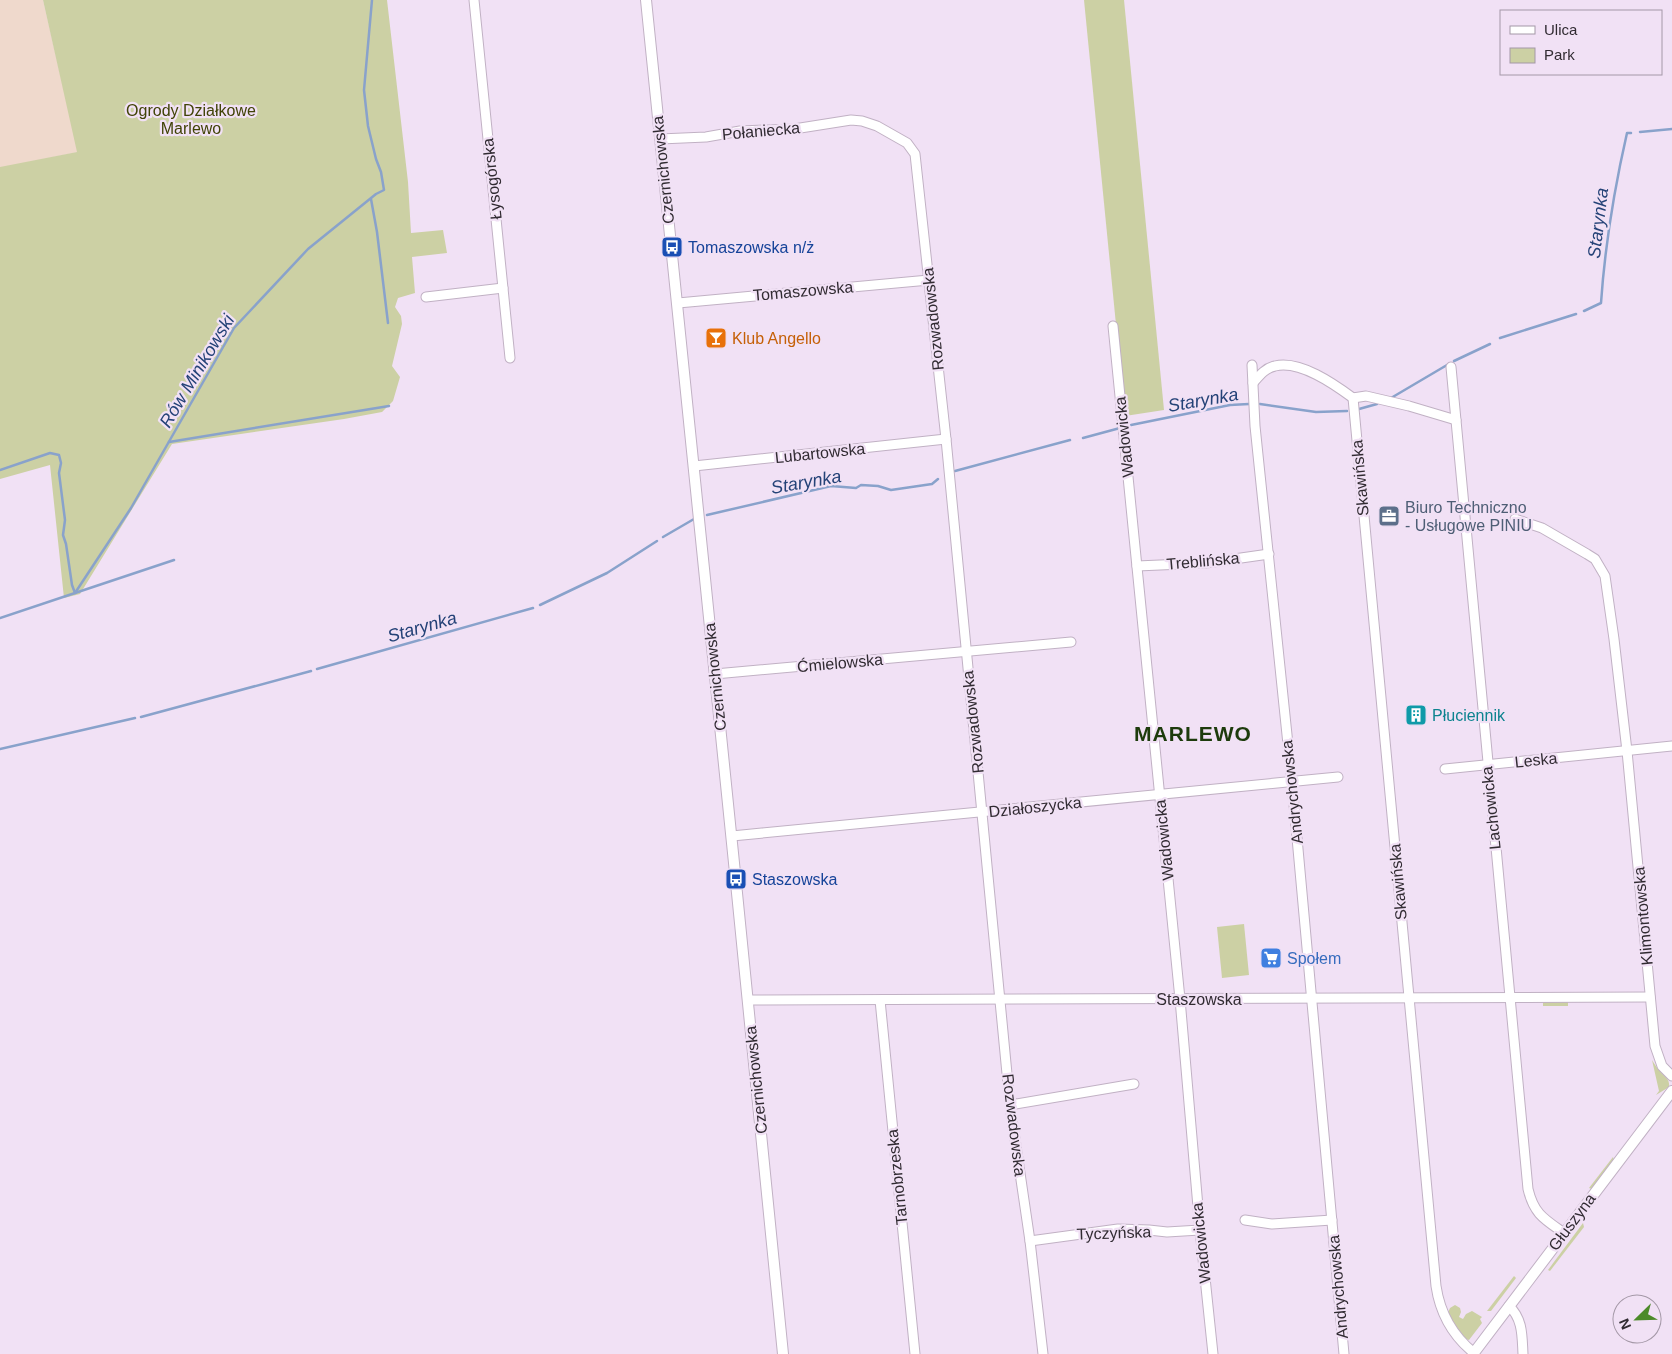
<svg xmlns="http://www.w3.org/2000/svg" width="1672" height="1354" viewBox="0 0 1672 1354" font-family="Helvetica,sans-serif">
	<rect width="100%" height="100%" fill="#f1e1f5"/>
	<polygon fill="#efd9cc" points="0,0 43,0 78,152 0,168"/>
	<g fill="#ccd0a4">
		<polygon points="43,0 387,0 408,182 411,233 443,230 447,253 412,257 415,293 398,298 395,307 401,316 402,324 392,366 400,377 393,401 382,412 344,419 172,444 80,594 64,598 50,465 0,479 0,167 77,152"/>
		<polygon points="1084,0 1124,0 1164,410 1125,416"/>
		<polygon points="1244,924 1249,975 1222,978 1217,927"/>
		<rect x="1543" y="1001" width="25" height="5"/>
		<path d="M1652,1060c2,3 4,7 7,10 5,7 11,8 10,17l-13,8 3,-4z"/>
		<polygon points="1613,1157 1614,1160 1592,1189 1589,1188"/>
		<polygon points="1583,1223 1584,1227 1550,1271 1548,1270"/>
		<polygon points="1514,1276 1516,1278 1491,1311 1487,1311"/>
		<polygon points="1455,1305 1460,1308 1461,1312 1459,1317 1463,1319 1466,1314 1472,1311 1482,1317 1480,1319 1482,1323 1469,1340 1465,1339 1464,1341 1447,1315 1450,1308"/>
	</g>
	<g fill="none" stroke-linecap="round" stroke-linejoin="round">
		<g stroke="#89a2cb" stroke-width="2.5">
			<polyline points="1640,132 1672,129"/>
			<polyline points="371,199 377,232 388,323"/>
			<path d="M1584,311l17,-8c4,-58 13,-113 26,-170h4"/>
			<polyline points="1500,338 1576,314"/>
			<polyline points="1454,361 1490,344"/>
			<polyline points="1391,398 1447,365"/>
			<polyline points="1260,404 1316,412 1347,411"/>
			<polyline points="1359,409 1377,404"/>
			<polyline points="1131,425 1230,405 1249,404"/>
			<polyline points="1083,438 1120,428"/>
			<polyline points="169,442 389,406"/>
			<polyline points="0,470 50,453 59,455 61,463 59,473 65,520 63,535 66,544 72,585 75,593 174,560"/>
			<polyline points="955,471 1070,440"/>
			<polyline points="707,515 831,486 856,488 861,485 878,486 891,490 932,484 938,479"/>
			<polyline points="663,537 694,519"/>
			<polyline points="540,605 607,573 657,541"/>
			<polyline points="0,618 75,593 131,508 234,328 308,249 376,194 384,190 381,172 376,159 368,126 364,90 372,0"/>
			<polyline points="317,669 533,608"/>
			<polyline points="141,717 311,671"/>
			<polyline points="0,749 135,718"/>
		</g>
		<g stroke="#c1b1c4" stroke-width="11">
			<g id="minor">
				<polyline points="474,0 510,358"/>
				<polyline points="660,139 706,137 740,131 794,129 851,120 862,121 877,126 907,143 915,154 946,439 1010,1105 1030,1241 1043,1354"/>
				<polyline points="426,297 503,288"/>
				<polyline points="678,303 929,280"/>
				<polyline points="1113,326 1180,999 1200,1230 1213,1354"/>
				<polyline points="1252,365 1255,426 1292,783 1344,1354"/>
				<path d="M1451,367l77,822c6,25 16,30 36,44"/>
				<path d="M1253,383c6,-7 12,-15 22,-17 25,-6 59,18 78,32"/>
				<path d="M1353,398l83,888c4,27 17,50 38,67"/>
				<polyline points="1353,398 1366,396 1409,406 1456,420"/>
				<polyline points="694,466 946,439"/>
				<polyline points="1515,519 1542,528 1587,554 1595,559 1605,576 1614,639 1627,751 1655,1046 1662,1066 1672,1076"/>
				<polyline points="1137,566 1206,563 1269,554"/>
				<polyline points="715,674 1071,642"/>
				<polyline points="1445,769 1672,746"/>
				<polyline points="732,836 1338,777"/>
				<polyline points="748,1000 1650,997"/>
				<polyline points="880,1000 915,1354"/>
				<polyline points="1010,1105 1134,1084"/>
				<polyline points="1245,1220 1272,1224 1332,1220"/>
				<polyline points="1030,1241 1118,1229 1149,1230 1167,1232 1200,1230"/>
				<path d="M1509,1306c14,13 13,30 14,48"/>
			</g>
		</g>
		<g stroke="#c1b1c4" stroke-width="12">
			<g id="tertiary">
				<polyline points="646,0 733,853 783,1354"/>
				<polyline points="1473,1354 1672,1091"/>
			</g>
		</g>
		<use href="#minor" stroke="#fff" stroke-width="9"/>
		<use href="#tertiary" stroke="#fff" stroke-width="10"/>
	</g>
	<defs>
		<g id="bus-square" transform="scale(1.125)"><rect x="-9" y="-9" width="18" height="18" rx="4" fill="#1a4fb4" stroke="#f1e1f5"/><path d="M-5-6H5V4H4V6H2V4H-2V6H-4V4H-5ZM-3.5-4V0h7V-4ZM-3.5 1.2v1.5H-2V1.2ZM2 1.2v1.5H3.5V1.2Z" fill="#fff"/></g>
		<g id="bar-square" transform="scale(1.125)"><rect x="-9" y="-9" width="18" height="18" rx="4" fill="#e8710a" stroke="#f1e1f5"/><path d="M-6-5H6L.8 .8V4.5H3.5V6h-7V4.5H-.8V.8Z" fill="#fff"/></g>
		<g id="office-square" transform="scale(1.125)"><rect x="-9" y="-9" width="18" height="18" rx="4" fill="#5c6f8a" stroke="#f1e1f5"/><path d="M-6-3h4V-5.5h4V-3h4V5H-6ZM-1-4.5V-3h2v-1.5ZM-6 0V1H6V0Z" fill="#fff"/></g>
		<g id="building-square" transform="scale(1.125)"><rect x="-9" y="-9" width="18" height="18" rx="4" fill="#0f9aa8" stroke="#f1e1f5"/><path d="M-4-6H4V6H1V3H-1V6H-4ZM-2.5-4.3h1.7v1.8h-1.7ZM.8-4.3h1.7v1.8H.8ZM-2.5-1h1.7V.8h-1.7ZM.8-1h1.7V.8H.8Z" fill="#fff"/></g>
		<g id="supermarket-square" transform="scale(1.125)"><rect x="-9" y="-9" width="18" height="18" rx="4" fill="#3f7fe0" stroke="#f1e1f5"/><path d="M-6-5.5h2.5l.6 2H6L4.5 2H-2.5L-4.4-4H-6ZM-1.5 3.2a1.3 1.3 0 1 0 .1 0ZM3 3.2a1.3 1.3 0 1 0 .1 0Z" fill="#fff"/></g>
	</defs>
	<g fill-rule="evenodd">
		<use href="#bus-square" x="672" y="247"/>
		<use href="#bar-square" x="716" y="338"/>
		<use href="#office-square" x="1389" y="516"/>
		<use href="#building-square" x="1416" y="715"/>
		<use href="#bus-square" x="736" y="879"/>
		<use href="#supermarket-square" x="1271" y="958"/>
	</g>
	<g text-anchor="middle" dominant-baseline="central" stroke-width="4.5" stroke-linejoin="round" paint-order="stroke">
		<g font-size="16" fill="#414307" stroke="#f1e1f5">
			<text x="191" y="110">Ogrody Działkowe<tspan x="191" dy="18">Marlewo</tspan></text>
		</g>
		<g font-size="16" fill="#312b32" stroke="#f1e1f5">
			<text transform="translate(761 131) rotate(-5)">Połaniecka</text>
			<text transform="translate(663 170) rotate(-96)">Czernichowska</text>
			<text transform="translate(492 179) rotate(-96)">Łysogórska</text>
			<text transform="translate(803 291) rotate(-5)">Tomaszowska</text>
			<text transform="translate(933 319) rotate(-96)">Rozwadowska</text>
			<text transform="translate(1124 437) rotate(-96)">Wadowicka</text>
			<text transform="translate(820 453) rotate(-6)">Lubartowska</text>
			<text transform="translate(1360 478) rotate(-95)">Skawińska</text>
			<text transform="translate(1203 561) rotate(-5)">Treblińska</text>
			<text transform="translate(840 663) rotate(-5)">Ćmielowska</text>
			<text transform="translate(715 677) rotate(-96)">Czernichowska</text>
			<text transform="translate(973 722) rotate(-96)">Rozwadowska</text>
			<text transform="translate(1536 760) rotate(-6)">Leska</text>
			<text transform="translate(1292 792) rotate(-96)">Andrychowska</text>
			<text transform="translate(1035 807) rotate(-6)">Działoszycka</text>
			<text transform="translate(1491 808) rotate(-96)">Lachowicka</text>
			<text transform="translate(1164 840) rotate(-96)">Wadowicka</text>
			<text transform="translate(1398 882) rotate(-95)">Skawińska</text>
			<text transform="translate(1643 916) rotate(-95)">Klimontowska</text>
			<text x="1199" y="999">Staszowska</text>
			<text transform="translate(756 1080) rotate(-96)">Czernichowska</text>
			<text transform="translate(1014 1125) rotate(83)">Rozwadowska</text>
			<text transform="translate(897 1177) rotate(-96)">Tarnobrzeska</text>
			<text transform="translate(1572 1222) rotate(-53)">Głuszyna</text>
			<text transform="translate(1114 1233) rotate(-2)">Tyczyńska</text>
			<text transform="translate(1201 1243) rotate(-96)">Wadowicka</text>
			<text transform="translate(1338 1287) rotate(-95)">Andrychowska</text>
		</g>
		<g font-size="16" fill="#164399" stroke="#f1e1f5" text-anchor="start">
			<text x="688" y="247">Tomaszowska n/ż</text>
			<text x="752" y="879">Staszowska</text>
		</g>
		<g font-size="16" fill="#c56008" stroke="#f1e1f5" text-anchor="start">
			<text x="732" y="338">Klub Angello</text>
		</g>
		<g font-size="16" fill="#4e5e75" stroke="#f1e1f5" text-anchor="start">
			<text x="1405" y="507">Biuro Techniczno<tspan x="1405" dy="18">- Usługowe PINIU</tspan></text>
		</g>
		<g font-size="16" fill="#0d838f" stroke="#f1e1f5" text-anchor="start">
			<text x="1432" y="715">Płuciennik</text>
		</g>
		<g font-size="16" fill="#366cbe" stroke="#f1e1f5" text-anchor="start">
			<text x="1287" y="958">Społem</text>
		</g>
		<g font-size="18" font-style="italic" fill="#244277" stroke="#f1e1f5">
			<text transform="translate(1598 223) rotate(-83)">Starynka</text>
			<text transform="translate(197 371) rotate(-59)">Rów Minikowski</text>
			<text transform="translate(1203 400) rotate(-10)">Starynka</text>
			<text transform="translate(806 482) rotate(-10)">Starynka</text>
			<text transform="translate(422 627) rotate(-16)">Starynka</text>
		</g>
		<g font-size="21" font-weight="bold" letter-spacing="1" fill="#1d3b0c" stroke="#f1e1f5">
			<text x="1193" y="733">MARLEWO</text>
		</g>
	</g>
	<rect x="1500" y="10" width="162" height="65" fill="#f1e1f5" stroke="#a498a7"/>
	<rect x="1510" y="26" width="25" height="8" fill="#ffffff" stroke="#a498a7"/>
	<text x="1544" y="35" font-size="15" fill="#312b32">Ulica</text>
	<rect x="1510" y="48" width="25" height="15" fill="#ccd0a4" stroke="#a498a7"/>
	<text x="1544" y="60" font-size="15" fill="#312b32">Park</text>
	<g transform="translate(1637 1319) rotate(247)"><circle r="24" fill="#f1e1f5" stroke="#a498a7"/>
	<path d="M0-4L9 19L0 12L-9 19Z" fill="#4c8a29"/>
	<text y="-8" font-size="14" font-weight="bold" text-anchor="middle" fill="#312b32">N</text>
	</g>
</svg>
